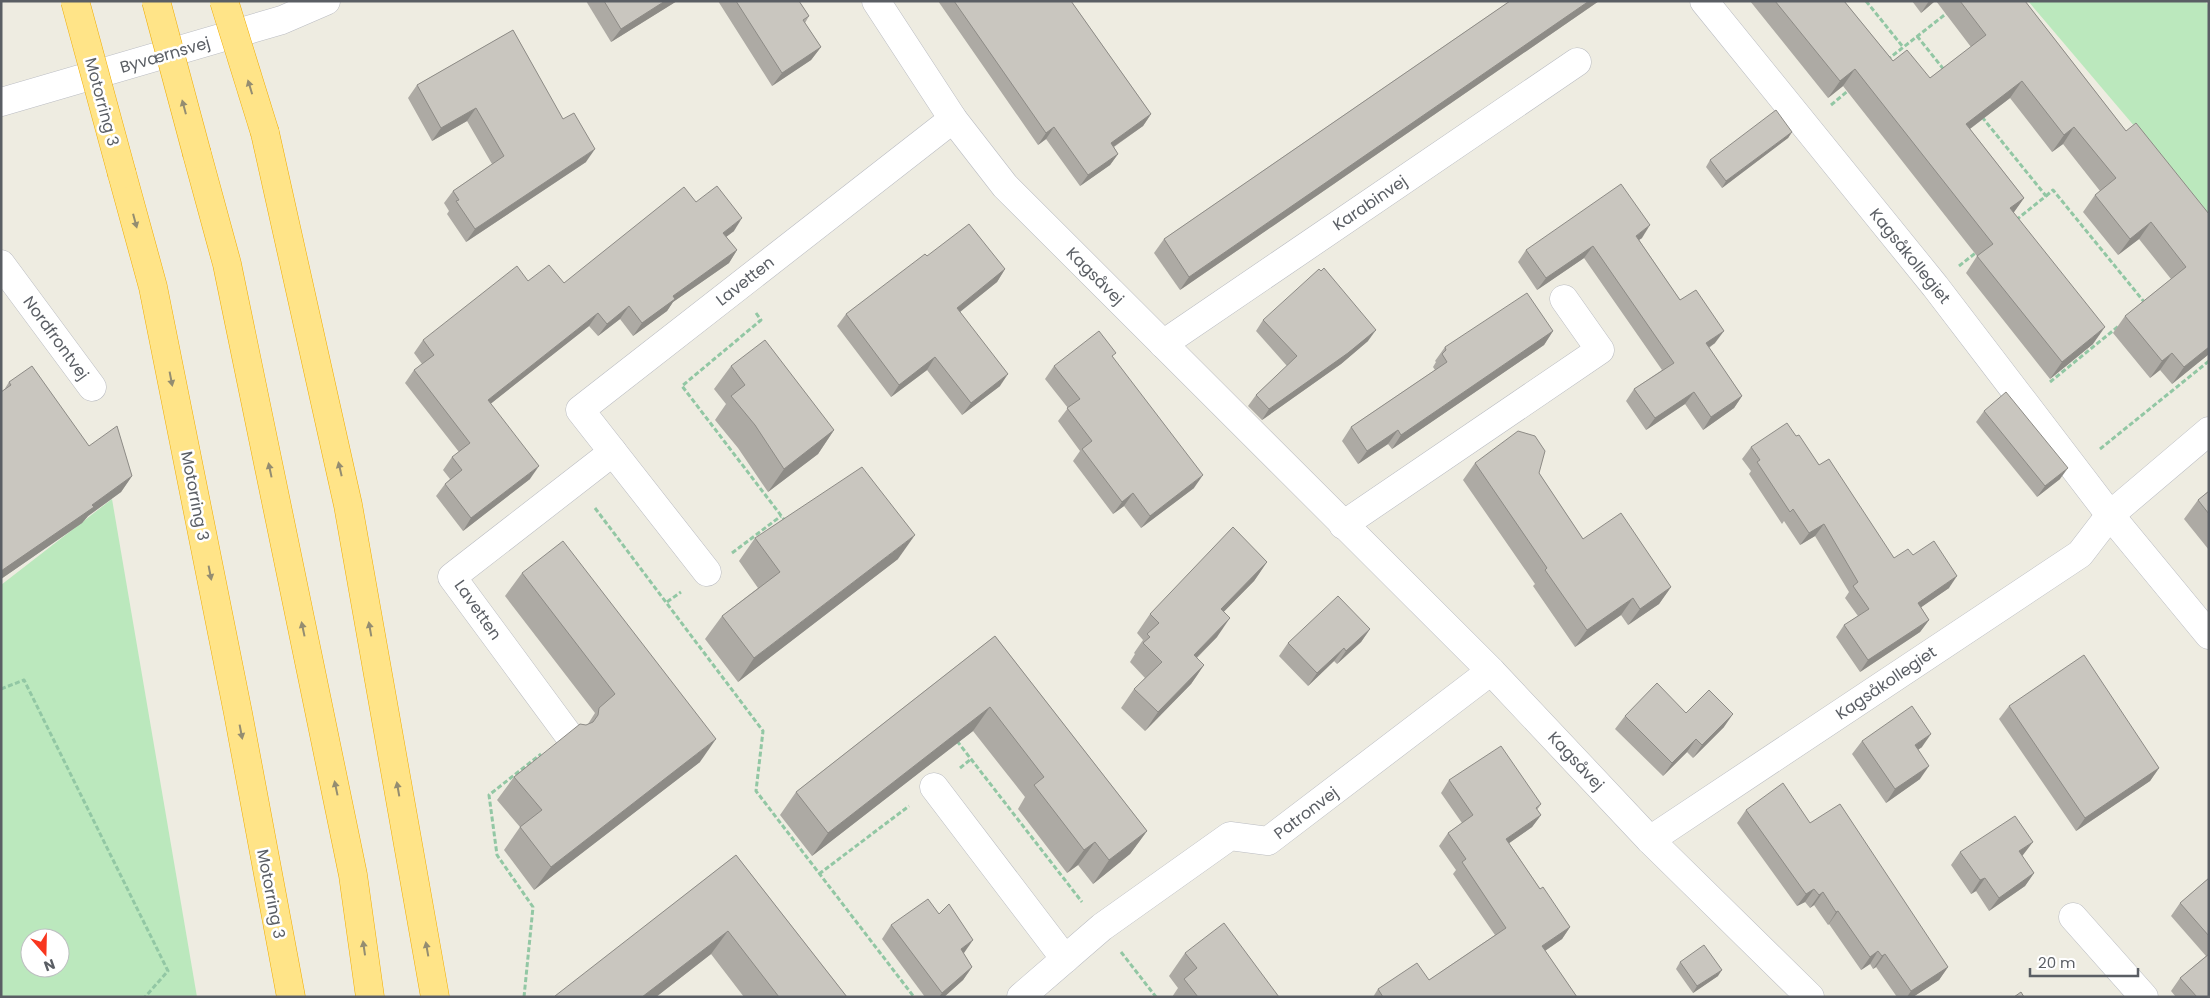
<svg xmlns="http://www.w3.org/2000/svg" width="2210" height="998" viewBox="0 0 2210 998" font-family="Poppins,sans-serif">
	<rect width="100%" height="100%" fill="#eeece1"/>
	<g fill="#bbe8bd" fill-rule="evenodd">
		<polygon points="2028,1 2205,1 2209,6 2209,214"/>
		<path d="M112,499l85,498h-196v-412zM30,938h30v30h-30z"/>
	</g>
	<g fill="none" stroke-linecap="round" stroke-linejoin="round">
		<g stroke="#babcc2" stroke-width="29">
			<g id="street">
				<polyline points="876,1 953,119 1005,186 1491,671 1650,840 1810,997"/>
				<polyline points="1704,1 1935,286 2110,515 2209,635"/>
				<polyline points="1,102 282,20 326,1"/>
				<polyline points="1,264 92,387"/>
				<polyline points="1163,344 1577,62"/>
				<polyline points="1343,525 1600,350 1564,299"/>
				<polyline points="707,572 580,410 953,119"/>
				<polyline points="567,733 452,577 613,452"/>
				<polyline points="934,787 1065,959"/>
				<polyline points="1650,840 2080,554 2110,515 2209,431"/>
				<polyline points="2073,917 2144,997"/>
				<polyline points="1021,997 1102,927 1230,836 1268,841 1491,671"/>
			</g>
		</g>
		<g stroke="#f0ac00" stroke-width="29">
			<g id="highway">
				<polyline points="265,133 348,505 435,997"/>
				<polyline points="197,154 227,264 353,875 370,997"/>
				<polyline points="122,174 153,287 238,713 291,997"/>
			</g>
		</g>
		<g stroke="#92c7a4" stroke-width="3" stroke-dasharray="5 2.5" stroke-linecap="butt">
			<polyline points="1866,1 1903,47"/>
			<polyline points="1917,36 1945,71"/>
			<polyline points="1887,60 1947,13"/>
			<polyline points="1831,105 1849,90"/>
			<polyline points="1982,117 2046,196 2016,220"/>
			<polyline points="2046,196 2053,190 2145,303"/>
			<polyline points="1959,266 1978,251"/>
			<polyline points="756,313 761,320 682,386 786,522"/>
			<polyline points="2050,382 2120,325"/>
			<polyline points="2100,449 2209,361"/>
			<polyline points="595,508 763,731 756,791 914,997"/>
			<polyline points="732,553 781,516"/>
			<polyline points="667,602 681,592"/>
			<polyline points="1,689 24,680 168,971 145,997"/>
			<polyline points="957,741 1082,902"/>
			<polyline points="960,768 971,759"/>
			<polyline points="819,874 909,806"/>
			<polyline points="1121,952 1156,997"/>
			<polyline points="524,997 533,907 497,855 489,795 541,754"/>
		</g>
		<use href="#street" stroke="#fff" stroke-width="28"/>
		<use href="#highway" stroke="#ffe488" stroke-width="28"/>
		<g stroke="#f0ac00" stroke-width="29" stroke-linecap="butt">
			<g id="highway-bridge">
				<polyline points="75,1 122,174"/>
				<polyline points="156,1 197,154"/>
				<polyline points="224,1 265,133"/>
			</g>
		</g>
		<use href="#highway-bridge" stroke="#ffe488" stroke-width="28"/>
	</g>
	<g fill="#adaaa4">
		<polygon points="586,1 677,1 611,42"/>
		<polygon points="718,1 799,1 809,16 805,23 821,47 811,60 772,86"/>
		<polygon points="938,1 1071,1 1151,114 1143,126 1114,147 1118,154 1110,165 1080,186 1046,139 1038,145"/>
		<polygon points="1510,1 1599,1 1180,290 1154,253 1164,239"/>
		<polygon points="1750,1 1844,1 1893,61 1930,78 1971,47 1936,1 2025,1 2126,131 2209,214 2209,354 2172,384 2160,370 2150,378 2113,333 2125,316 2171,279 2139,239 2118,255 2083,212 2095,195 2100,191 2063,144 2052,152 2010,98 1970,129 2024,198 2013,213 2093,344 2050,379 1966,273 1977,256 1843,86 1828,98"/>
		<polygon points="1912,1 1935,1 1921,13"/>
		<polygon points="513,30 586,162 466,242 447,214 449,211 444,203 453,191 492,164 467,121 432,141 408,98 417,85"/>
		<polygon points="1792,132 1788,138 1722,188 1706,167 1710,160"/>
		<polygon points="696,202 734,231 726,237 737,250 729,263 673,302 667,311 633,336 620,319 598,336 589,326 490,404 530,479 463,531 436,496 445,484 450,479 443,470 452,457 459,452 405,383 414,370 422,364 414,353 423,340 528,281 564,283"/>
		<polygon points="1642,238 1639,240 1680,300 1715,343 1709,348 1742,396 1734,408 1703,430 1685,404 1646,430 1626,401 1634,389 1662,370 1584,258 1537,290 1518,262 1526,250"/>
		<polygon points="927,256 1005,269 997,282 960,311 1000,386 962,415 927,370 891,397 837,326 846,314"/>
		<polygon points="1263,320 1368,341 1341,364 1262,420 1248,406 1256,395 1287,366 1256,331"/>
		<polygon points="1553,331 1544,345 1392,449 1388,444 1358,464 1342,441 1351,427 1435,370 1433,367 1436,362 1435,361 1445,347"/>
		<polygon points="1113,357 1194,488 1141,528 1124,506 1113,514 1073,461 1080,451 1058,421 1068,408 1045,379 1054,366"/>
		<polygon points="731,366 834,430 818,454 768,492 738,448 715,420 726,404 714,389"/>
		<polygon points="9,382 89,446 132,476 121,492 88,516 82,523 1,579 1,392 4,390"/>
		<polygon points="1984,411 2060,479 2037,497 1976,422"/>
		<polygon points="1796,436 1894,558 1913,555 1949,588 1921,607 1929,620 1920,632 1860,672 1836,637 1844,625 1858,616 1845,598 1849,592 1815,536 1800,545 1784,521 1782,524 1749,474 1751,471 1742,459 1751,447"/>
		<polygon points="1475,463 1539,473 1583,539 1671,587 1659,604 1628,625 1621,615 1575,647 1533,586 1535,584 1463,480"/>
		<polygon points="2209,491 2209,550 2184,519 2198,500"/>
		<polygon points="755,538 898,559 738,682 705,639 722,616 758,588 739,561"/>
		<polygon points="1267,562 1254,581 1224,611 1217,637 1197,658 1204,665 1191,684 1145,731 1121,708 1134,689 1145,678 1130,662 1135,654 1134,653 1143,640 1137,633 1150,614"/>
		<polygon points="522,573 700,762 534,890 504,850 520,827 497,800 514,777 588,724 595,713 505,596"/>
		<polygon points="1370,629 1361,642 1337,664 1334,661 1308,686 1279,656 1288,643"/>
		<polygon points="995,636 1147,831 1130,854 1093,884 1078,865 1067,873 1018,809 1025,797 973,731 812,856 780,815 796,792"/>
		<polygon points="2009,706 2159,768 2150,781 2076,831 1999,719"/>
		<polygon points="1686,713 1724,727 1693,758 1687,752 1663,776 1615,729 1625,716"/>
		<polygon points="1862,741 1922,747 1918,750 1920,779 1886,803 1852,754"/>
		<polygon points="1449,780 1541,804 1537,810 1541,815 1532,827 1509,843 1540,889 1570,927 1562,939 1545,951 1577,997 1373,997 1378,989 1429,980 1495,935 1453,874 1456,870 1439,846 1448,833 1462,823 1441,793"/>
		<polygon points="1746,810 1810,823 1948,967 1939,980 1913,997 1897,997 1876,967 1873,969 1870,964 1861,970 1829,924 1828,925 1814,905 1810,908 1805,902 1797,906 1737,823"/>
		<polygon points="1960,852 2023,855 2022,856 2034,873 2025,886 1989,911 1976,891 1971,894 1951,865"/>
		<polygon points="736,855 847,997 744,997 711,954 656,997 555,997"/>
		<polygon points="2209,878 2209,997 2176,997 2171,991 2180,978 2206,956 2171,916 2180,903"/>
		<polygon points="891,925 964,954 972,967 963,980 944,997 925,997 882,939"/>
		<polygon points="1185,953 1279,997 1172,997 1178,988 1169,976"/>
		<polygon points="1680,962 1718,976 1693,993 1676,969"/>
	</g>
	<g fill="#8d8b86">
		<polygon points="665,1 677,1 611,42 621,29"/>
		<polygon points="1589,1 1599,1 1180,290 1189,277"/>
		<polygon points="1929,1 1935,1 1921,13"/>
		<polygon points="821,47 811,60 772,86 782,73"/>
		<polygon points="1855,69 1843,86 1828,98 1840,81"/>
		<polygon points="2022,81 2010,98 1954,141 1966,124"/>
		<polygon points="476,108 467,121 432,141 441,128"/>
		<polygon points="1151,114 1143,126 1103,154 1111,143"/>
		<polygon points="1054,127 1046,139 1038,145 1046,133"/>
		<polygon points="2074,127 2063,144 2052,152 2064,135"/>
		<polygon points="1792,132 1788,138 1722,188 1726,181"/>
		<polygon points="595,149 586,162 466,242 475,229"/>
		<polygon points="1118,154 1110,165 1080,186 1088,175"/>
		<polygon points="2024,198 2012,215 2010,208"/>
		<polygon points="742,218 734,231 714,246 723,233"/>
		<polygon points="2151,222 2139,239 2118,255 2130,239"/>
		<polygon points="1650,225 1642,238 1627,248 1636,236"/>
		<polygon points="1593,246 1584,258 1537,290 1546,278"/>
		<polygon points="737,250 729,263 673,302 667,311 633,336 642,323 673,296"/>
		<polygon points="1005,269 997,282 949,321 957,308"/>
		<polygon points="629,306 620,319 598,336 607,324"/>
		<polygon points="598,313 589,326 479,413 488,400"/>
		<polygon points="2105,327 2093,344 2050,379 2062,362"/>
		<polygon points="1376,330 1368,341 1341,364 1262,420 1269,409"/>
		<polygon points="1553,331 1544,345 1392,449 1401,435"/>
		<polygon points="1724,331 1715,343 1697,355 1706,343"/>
		<polygon points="2209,347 2209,354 2172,384 2184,367"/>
		<polygon points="2172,353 2160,370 2150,378 2162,361"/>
		<polygon points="935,357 927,370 891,397 899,385"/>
		<polygon points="1008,374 1000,386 962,415 971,403"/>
		<polygon points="1694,392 1685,404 1646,430 1655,418"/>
		<polygon points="1742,396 1734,408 1703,430 1711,417"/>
		<polygon points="834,430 818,454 768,492 784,469"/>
		<polygon points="1398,430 1388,444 1358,464 1367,451"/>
		<polygon points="539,466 530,479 463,531 471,518"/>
		<polygon points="2068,468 2060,479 2037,497 2045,486"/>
		<polygon points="1203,475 1194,488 1141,528 1150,516"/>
		<polygon points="132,476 121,492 88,516 82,523 1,579 1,571"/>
		<polygon points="1133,493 1124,506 1113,514 1122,502"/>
		<polygon points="1824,524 1815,536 1800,545 1809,533"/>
		<polygon points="915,535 898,559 738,682 754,658"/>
		<polygon points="1267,562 1254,581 1208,628 1221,609"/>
		<polygon points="1957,576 1949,588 1910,615 1918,603"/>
		<polygon points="1671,587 1659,604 1628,625 1640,609"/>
		<polygon points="1633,598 1621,615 1575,647 1587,630"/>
		<polygon points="1230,618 1217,637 1180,674 1194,655"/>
		<polygon points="1929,620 1920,632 1860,672 1868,660"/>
		<polygon points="1370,629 1361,642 1337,664 1346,651"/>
		<polygon points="1344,648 1334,661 1308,686 1317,673"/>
		<polygon points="1204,665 1191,684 1145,731 1158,712"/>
		<polygon points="990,707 973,731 812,856 828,833"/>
		<polygon points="1733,714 1724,727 1693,758 1702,745"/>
		<polygon points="1931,734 1922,747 1906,758 1915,745"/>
		<polygon points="716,739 700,762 534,890 551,867"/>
		<polygon points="1696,739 1687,752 1663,776 1672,763"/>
		<polygon points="1929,766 1920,779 1886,803 1895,789"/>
		<polygon points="2159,768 2150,781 2076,831 2085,818"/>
		<polygon points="1541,815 1532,827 1498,851 1506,839"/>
		<polygon points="1147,831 1130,854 1093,884 1109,860"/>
		<polygon points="1095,842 1078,865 1067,873 1084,850"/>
		<polygon points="2033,842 2023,855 2010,864 2019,851"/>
		<polygon points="2034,873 2025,886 1989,911 1999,898"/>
		<polygon points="1985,878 1976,891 1971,894 1980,880"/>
		<polygon points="1814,889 1805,902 1797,906 1806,894"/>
		<polygon points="1823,892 1814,905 1810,908 1819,895"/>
		<polygon points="1838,911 1829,924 1828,925 1836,912"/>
		<polygon points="1570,927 1562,939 1533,959 1542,946"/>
		<polygon points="728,931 711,954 656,997 642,997"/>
		<polygon points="973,940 964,953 952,962 961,949"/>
		<polygon points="1878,951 1870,964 1861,970 1870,957"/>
		<polygon points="1885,954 1876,967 1873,969 1882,956"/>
		<polygon points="972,967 963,980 944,997 939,997 942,993"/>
		<polygon points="1948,967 1939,980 1913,997 1907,997 1911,991"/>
		<polygon points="1722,970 1718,976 1693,993 1697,986"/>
	</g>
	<g fill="#c9c6bf" stroke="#8d8b86">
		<polygon points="604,1 665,1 621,29"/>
		<polygon points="736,1 799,1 809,16 803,20 821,47 782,73"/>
		<polygon points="954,1 1071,1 1151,114 1111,143 1118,154 1088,175 1054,127 1046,133"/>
		<polygon points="1510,1 1589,1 1189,277 1164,239"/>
		<polygon points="1775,1 1844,1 1893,61 1907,50 1930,78 1986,35 1960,1 2025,1 2126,131 2136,123 2209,214 2209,347 2184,367 2172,353 2162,361 2125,316 2186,267 2151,222 2130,239 2095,195 2116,178 2074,127 2064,135 2022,81 1966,124 2024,198 2010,208 2105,327 2062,362 1977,256 1993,244 1855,69 1840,81"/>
		<polygon points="513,30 563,119 574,113 595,149 475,229 456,201 459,200 453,191 504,156 476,108 441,128 417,85"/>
		<polygon points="1776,110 1792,132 1726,181 1710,160"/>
		<polygon points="1621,184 1650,225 1636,236 1680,300 1696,290 1724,331 1706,343 1742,396 1711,417 1694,392 1655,418 1634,389 1674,363 1593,246 1546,278 1526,250"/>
		<polygon points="717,186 742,218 723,233 737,250 673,296 675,299 642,323 629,306 607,324 598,313 488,400 539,466 471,518 445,484 462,470 452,457 470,443 414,370 434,355 423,340 517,266 528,281 549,265 564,283 684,187 696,202"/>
		<polygon points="969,224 1005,269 957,308 1008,374 971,403 935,357 899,385 846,314 925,254 927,256"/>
		<polygon points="1324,268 1376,330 1348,353 1269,409 1256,395 1297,356 1263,320 1319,269 1321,271"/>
		<polygon points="1527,293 1553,331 1401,435 1398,430 1367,451 1351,427 1447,362 1442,354 1446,350 1445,347"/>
		<polygon points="1099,331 1116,353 1112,356 1203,475 1150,516 1133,493 1122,502 1082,449 1092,441 1067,408 1080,399 1054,366"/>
		<polygon points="765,340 834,430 784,469 755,425 731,396 745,385 731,366"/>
		<polygon points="32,366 89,446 117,426 132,476 92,505 94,507 1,571 1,392 11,385 9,382"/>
		<polygon points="2006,392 2068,468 2045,486 1984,411"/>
		<polygon points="1787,423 1796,436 1799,435 1819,465 1829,459 1894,558 1908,549 1913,555 1934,541 1957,576 1918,603 1929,620 1868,660 1844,625 1869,609 1853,586 1858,582 1824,524 1809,533 1793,509 1790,512 1757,462 1760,460 1751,447"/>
		<polygon points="1518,431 1535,436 1545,451 1539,473 1583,539 1621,513 1671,587 1640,609 1633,598 1587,630 1545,570 1547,568 1475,463"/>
		<polygon points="862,467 915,535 754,658 722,616 780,572 755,538"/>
		<polygon points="2209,491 2209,514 2198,500"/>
		<polygon points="1233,527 1267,562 1221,609 1230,618 1194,655 1204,665 1158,712 1134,689 1162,662 1143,643 1150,637 1147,634 1159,623 1150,614"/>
		<polygon points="563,541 716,739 551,867 520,827 542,810 514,777 580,724 586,725 593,722 598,715 599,708 615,694 522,573"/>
		<polygon points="1338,596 1370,629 1346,651 1344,648 1317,673 1288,643"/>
		<polygon points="995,636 1147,831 1109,860 1095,842 1084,850 1034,785 1044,777 990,707 828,833 796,792"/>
		<polygon points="2084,655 2159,768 2085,818 2009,706"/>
		<polygon points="1657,683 1686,713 1709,690 1733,714 1702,745 1696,739 1672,763 1625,716"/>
		<polygon points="1912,706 1931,734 1915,745 1929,766 1895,789 1862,741"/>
		<polygon points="1501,746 1541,804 1536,808 1541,815 1506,839 1540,889 1543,887 1570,927 1542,946 1577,997 1383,997 1378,989 1417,963 1429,980 1506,928 1462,862 1466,859 1448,833 1473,815 1449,780"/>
		<polygon points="1783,783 1810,823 1840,804 1948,967 1911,991 1885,954 1882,956 1878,951 1870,957 1838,911 1836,912 1823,892 1819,895 1814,889 1806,894 1746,810"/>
		<polygon points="2015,816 2033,842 2019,851 2034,873 1999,898 1985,878 1980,880 1960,852"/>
		<polygon points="736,855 847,997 779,997 728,931 642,997 556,997 555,996"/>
		<polygon points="2209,878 2209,936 2180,903"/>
		<polygon points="928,899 939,914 949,904 973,940 961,949 972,967 942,993 891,925"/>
		<polygon points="1224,923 1279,997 1198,997 1184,979 1197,968 1185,953"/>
		<polygon points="1704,945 1722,970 1697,986 1680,962"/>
		<polygon points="2209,954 2209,997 2197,997 2180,978"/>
		<polygon points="2021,992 2024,997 2014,997"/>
	</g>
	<defs><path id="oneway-solid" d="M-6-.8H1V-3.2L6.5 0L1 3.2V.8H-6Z" transform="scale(1.25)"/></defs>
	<g fill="#948d71">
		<use href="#oneway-solid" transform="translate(250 87) rotate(-107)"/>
		<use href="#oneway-solid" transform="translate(184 107) rotate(-105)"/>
		<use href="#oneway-solid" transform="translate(135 221) rotate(75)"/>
		<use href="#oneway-solid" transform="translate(171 379) rotate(79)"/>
		<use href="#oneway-solid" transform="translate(340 469) rotate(-103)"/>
		<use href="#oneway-solid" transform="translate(270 470) rotate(-102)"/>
		<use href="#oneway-solid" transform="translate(210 573) rotate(79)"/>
		<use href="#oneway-solid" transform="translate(303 629) rotate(-102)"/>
		<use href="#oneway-solid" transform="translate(370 629) rotate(-100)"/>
		<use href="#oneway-solid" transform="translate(241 732) rotate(79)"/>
		<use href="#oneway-solid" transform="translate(336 788) rotate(-102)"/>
		<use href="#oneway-solid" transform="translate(398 789) rotate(-100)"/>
		<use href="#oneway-solid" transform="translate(364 948) rotate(-98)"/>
		<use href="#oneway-solid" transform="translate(427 949) rotate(-100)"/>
	</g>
	<g text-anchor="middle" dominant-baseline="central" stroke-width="5" stroke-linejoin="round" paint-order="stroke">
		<g font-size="16" fill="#5a5e64" stroke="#fff">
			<text transform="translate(165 55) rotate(-16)">Byværnsvej</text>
			<text transform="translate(102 102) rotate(75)">Motorring 3</text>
			<text transform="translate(1370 203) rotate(-34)">Karabinvej</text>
			<text transform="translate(1910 256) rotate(51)">Kagsåkollegiet</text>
			<text transform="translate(1095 276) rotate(45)">Kagsåvej</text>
			<text transform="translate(745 281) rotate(-38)">Lavetten</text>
			<text transform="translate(56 338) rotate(54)">Nordfrontvej</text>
			<text transform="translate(195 496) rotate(79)">Motorring 3</text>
			<text transform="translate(478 610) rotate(55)">Lavetten</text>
			<text transform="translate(1886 683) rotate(-34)">Kagsåkollegiet</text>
			<text transform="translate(1576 761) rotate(47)">Kagsåvej</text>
			<text transform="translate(1306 813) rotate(-37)">Patronvej</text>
			<text transform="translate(271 894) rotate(79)">Motorring 3</text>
		</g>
	</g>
	<rect width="2210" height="998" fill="none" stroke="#5a5e64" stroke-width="5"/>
	<g transform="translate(45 953) rotate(160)"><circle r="24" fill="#ffffff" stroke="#bdbfc1"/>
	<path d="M0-4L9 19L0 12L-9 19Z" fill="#f8361e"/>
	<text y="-8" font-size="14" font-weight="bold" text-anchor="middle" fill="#5a5e64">N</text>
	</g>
	<path d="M2030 968v8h108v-8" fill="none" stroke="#5a5e64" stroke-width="2.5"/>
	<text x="2038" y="968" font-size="15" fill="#5a5e64" stroke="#ffffff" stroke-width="4" paint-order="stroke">20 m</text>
</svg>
